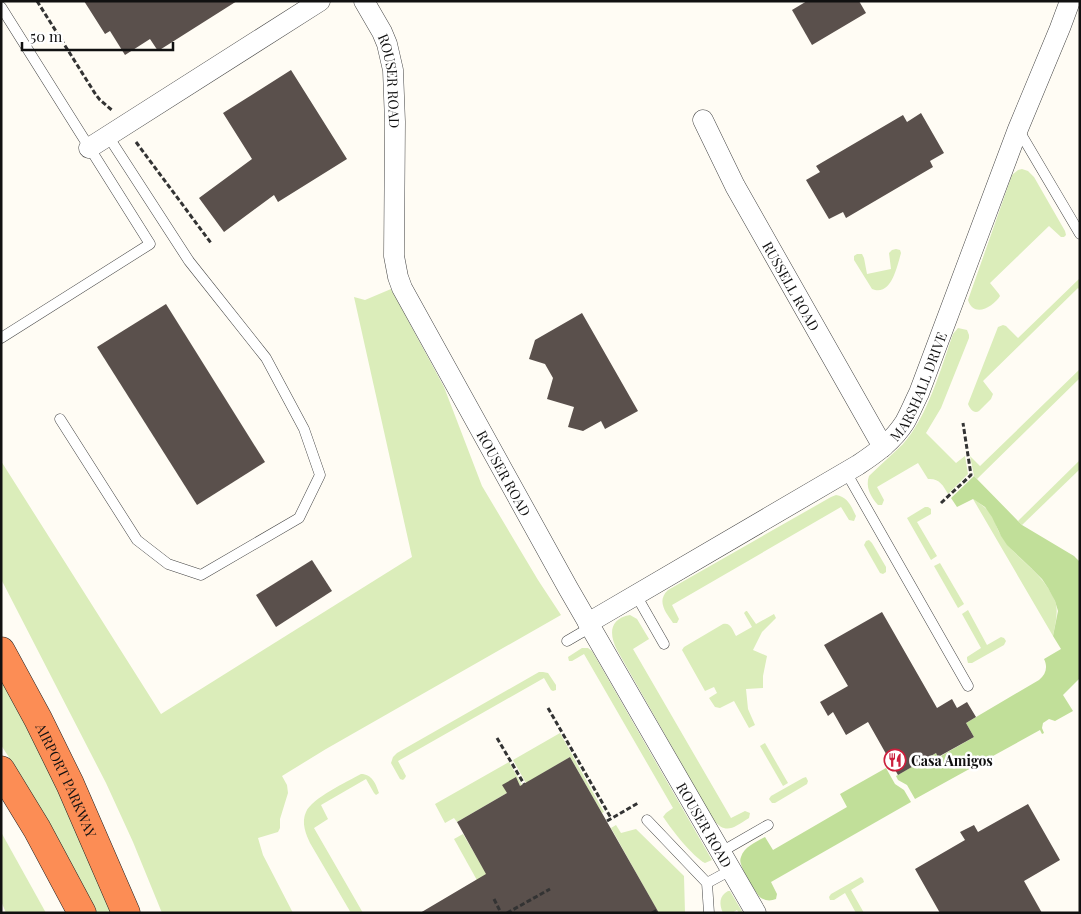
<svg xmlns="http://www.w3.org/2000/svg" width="1081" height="914" viewBox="0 0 1081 914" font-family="'Playfair Display',serif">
	<rect width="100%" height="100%" fill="#fffcf4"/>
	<g fill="#dbedba">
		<path d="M1022,169l6,2 6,6 31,54 1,4 -2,2h-3l-12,-11 -59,57 9,11 1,2c-6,10 -26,23 -32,4l44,-125 6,-5z"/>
		<path d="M896,249l4,1 1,3c-4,14 -10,44 -29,36l-18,-29v-4l3,-2h5l2,4 3,16 24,-5 -2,-16 3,-3z"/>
		<path d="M1080,278v12l-2,-2 -95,93 10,13 -2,5 -12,12c-5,3 -9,-2 -11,-7l30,-77 5,-2 3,1 12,12z"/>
		<polygon points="391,289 444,387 482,486 538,580 561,615 326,749 282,776 287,785 288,793 280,819 280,828 278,832 258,838 263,855 293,913 162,913 133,842 106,783 1,579 1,461 161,714 412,557 354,297 365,300"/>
		<path d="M958,328l9,2 2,5v3l-28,70 -15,25 30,30 9,-7 3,18 -20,20c-5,-9 -9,-16 -20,-15l-10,-16 -41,24 7,13 -2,5h-4c-7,-8 -13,-18 -9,-29 11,-11 23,-21 34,-32 25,-28 38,-76 50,-110z"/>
		<polygon points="1080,369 1080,378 977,479 974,476 970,456 980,466"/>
		<polygon points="1080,460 1080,469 1022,525 1018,521"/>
		<path d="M836,495c12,2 15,11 20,21l-2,5 -5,-1 -8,-13 -169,98 7,14 -2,4h-4c-7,-10 -17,-22 -5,-33l163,-93z"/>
		<path d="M973,499c8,5 15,10 20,18 3,6 4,13 8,18 15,25 43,38 54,66 4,11 0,23 -2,35z"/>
		<polygon points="925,507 928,507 931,509 931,514 917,522 937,556 931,560 907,518"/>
		<polygon points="869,540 872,543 886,567 886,572 883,574 880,573 864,545 866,541"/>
		<polygon points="940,563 964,604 958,608 934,566"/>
		<polygon points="968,610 987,645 1001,637 1004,638 1006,641 1004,645 972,663 968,663 967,659 967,657 981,648 962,614"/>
		<path d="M746,611h1l9,13 18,-10 2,4 -14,14 -9,18 14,6 -4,20v12l-17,1 2,20 7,16 -6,3 -15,-27 -14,7 -5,-1 -6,-9 8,-5 -3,-6 -9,4 -23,-41 2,-3 39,-23c8,-2 10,7 13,12l16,-9 -8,-14z"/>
		<path d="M630,615l7,4 12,20 -16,10 98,169 14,-7 5,2 -1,5c-15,9 -23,18 -36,1l-96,-169c-8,-16 -8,-31 13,-35z"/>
		<path d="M582,648h6l4,3 120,209 -7,3c-12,-6 -34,-34 -41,-45l-1,-1 3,-4 7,-5 -89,-154 -12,7h-3l-1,-4z"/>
		<polygon points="539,672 543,672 548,673 556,685 556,690 553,691 551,690 544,678 398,761 406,776 405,778 403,780 400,779 391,763 393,757 397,753"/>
		<polygon points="1,676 40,751 114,913 97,913 23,779 1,745"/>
		<polygon points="560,733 604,812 602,813 570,757 526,783 513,760"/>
		<polygon points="765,743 788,783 783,786 760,746"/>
		<polygon points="509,762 522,785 520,786 516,778 507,793 457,822 454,818 445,823 435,804"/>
		<path d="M361,774c11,0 15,10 18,19l-3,2 -2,-2 -8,-14 -45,26 7,14 -14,9 49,85h-12l-41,-70c-4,-9 -9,-20 -4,-31 6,-14 41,-30 55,-38z"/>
		<polygon points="806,777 808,781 807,784 775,803 772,803 769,799 771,796 803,778"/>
		<polygon points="616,825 621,833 636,829 684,876 685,913 657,913 658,912 657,910 611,828"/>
		<polygon points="1,832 46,913 6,913 1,901"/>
		<polygon points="463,834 488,876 478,882 454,839"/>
		<polygon points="861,877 863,879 864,882 851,890 864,913 856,913 845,893 834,900 830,900 829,897 831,894"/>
		<path d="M728,891h2l13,22h-4l-2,-3 -5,3h-9c-4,-9 -4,-17 5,-22z"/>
	</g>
	<g fill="#c1df99">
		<path d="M974,476l48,49 52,31 5,5 1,117 -17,17 10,16 -18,10 -6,-2 -6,4 -1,5 2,5 -2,1 -2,-4 -125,69 -8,-14 -9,-5 -2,-4 40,-23 3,4 35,-20 -8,-14 73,-43c7,-6 9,-13 5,-21l17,-10 -8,-13 5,-25 -3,-10 -7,-13 -6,-9 -11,-11 -24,-23 -6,-9 -9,-19 -7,-10 -12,-8 -16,8 -6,-9z"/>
		<path d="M886,768l9,16 9,6 7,12 -140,80 6,12 -1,5c-5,2 -10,2 -15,-1 -4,-3 -19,-28 -20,-34 -1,-2 -1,-5 0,-7 3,-10 15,-15 24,-20l8,13 74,-43 -7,-13z"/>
	</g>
	<g fill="#5a504c">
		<polygon points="84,1 237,1 158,51 150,39 125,55 110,31 105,34"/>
		<polygon points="807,1 859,1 866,13 812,45 792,10"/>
		<polygon points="291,70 347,159 278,202 274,195 224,232 199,198 252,159 223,113"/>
		<polygon points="921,113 944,153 930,161 933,167 846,218 843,212 829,219 806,180 820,172 816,166 903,115 907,122"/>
		<polygon points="166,304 265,462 197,505 97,347"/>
		<polygon points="582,313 638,411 605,429 601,421 583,431 568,427 574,407 547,399 553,378 545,364 529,359 535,340"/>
		<polygon points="312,560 332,591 276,627 256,595"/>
		<polygon points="882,612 937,708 952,699 957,708 967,702 976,717 966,723 974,737 938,757 936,753 898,775 868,722 846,735 833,712 828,716 820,702 848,686 824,645"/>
		<polygon points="570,757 659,913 420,913 486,874 457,822 507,793 502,785 516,777 520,786"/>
		<polygon points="1028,804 1060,860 1024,881 1042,913 940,913 915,869 965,840 960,832 974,825 978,832"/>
	</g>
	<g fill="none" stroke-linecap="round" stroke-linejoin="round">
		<g stroke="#444" stroke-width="11">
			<g id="lane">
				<polyline points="1,7 150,244 1,338"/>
				<polyline points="1018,129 1080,234"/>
				<polyline points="60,419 137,540 168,564 201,575 299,518 320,475 304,429 266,358 189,261 108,136"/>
				<polyline points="846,472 968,686"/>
				<polyline points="636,595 664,644"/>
				<polyline points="567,641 591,627"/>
				<polyline points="647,820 707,883 709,913"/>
				<polyline points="721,852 768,825"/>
				<polyline points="707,883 731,870"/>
			</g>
		</g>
		<g stroke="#444" stroke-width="21">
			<g id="street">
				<path id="s1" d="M364,1l18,31 5,12 6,26 2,52 -1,134 4,21 4,11 166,300 188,325"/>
				<path id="s2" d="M703,120l32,66 148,261"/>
				<polyline points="89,148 320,1"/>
				<path id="s3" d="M588,623l270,-158c18,-12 35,-24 47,-43 5,-9 9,-19 14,-29l99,-264 42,-101 10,-27"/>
			</g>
		</g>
		<g stroke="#222" stroke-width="29">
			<g id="highway">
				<path id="s4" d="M1,651l37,68 32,65 56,129"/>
				<polyline points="1,770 37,829 82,913"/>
			</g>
		</g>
		<g stroke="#333" stroke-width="3" stroke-dasharray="5 2.5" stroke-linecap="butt">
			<polyline points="37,1 96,95 100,100 113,111"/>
			<polyline points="136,142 211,243"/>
			<polyline points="941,503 971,475 963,423"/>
			<polyline points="548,708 611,818"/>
			<polyline points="497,738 524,784"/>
			<polyline points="607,821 638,803"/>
			<polyline points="494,899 501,913"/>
			<polyline points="507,913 550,889"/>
			<polyline points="652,913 657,910"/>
		</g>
		<use href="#lane" stroke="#fff" stroke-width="10"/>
		<use href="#street" stroke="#fff" stroke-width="20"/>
		<use href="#highway" stroke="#fc8d55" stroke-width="28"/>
	</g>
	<defs>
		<g id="restaurant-ring" transform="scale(1.125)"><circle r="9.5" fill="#fff" stroke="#cb1f3c" stroke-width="1.5"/><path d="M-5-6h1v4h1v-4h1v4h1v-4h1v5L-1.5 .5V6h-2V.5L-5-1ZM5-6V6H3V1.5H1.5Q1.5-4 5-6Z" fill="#cb1f3c"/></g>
	</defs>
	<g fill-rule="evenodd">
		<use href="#restaurant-ring" x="895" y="760"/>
	</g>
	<g text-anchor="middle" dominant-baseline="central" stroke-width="5" stroke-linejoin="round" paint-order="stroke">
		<g font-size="14" fill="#111" stroke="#fff">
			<text stroke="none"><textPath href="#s1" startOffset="86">ROUSER ROAD</textPath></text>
			<text stroke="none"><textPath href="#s2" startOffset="188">RUSSELL ROAD</textPath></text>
			<text stroke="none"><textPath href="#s3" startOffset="415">MARSHALL DRIVE</textPath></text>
			<text stroke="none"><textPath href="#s1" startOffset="506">ROUSER ROAD</textPath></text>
			<text stroke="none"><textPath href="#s4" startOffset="145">AIRPORT PARKWAY</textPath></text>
			<text stroke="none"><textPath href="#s1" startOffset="911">ROUSER ROAD</textPath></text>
		</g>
		<g font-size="14" font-weight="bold" fill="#111" stroke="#fff" text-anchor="start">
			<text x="911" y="760">Casa Amigos</text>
		</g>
	</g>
	<rect width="1081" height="914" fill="none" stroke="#111111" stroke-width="5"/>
	<path d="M22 42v8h151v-8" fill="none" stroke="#111111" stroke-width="2.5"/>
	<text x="30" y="42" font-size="15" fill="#111111" stroke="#ffffff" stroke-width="4" paint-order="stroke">50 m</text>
</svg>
